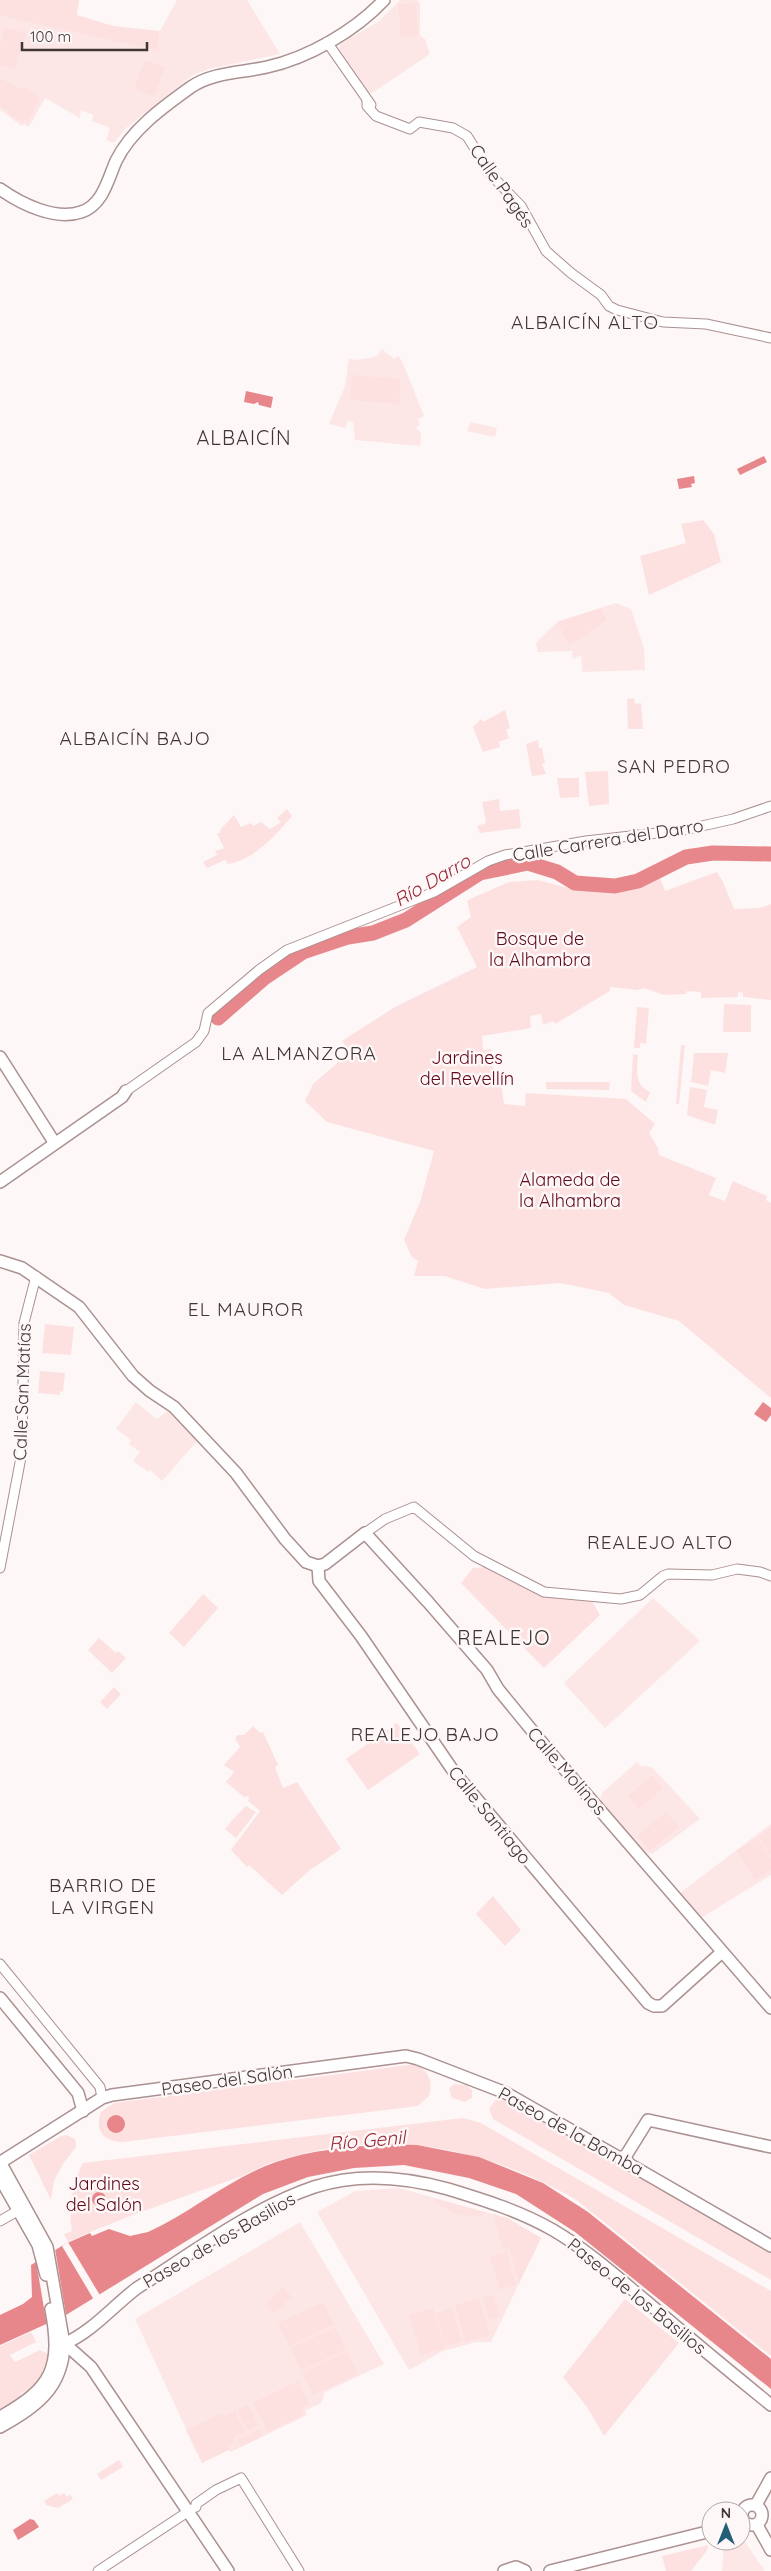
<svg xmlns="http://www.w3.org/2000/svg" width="771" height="2571" viewBox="0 0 771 2571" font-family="Quicksand,sans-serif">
	<rect width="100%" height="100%" fill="#fdf7f7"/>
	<g fill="#fde7e6">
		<polygon points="177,0 247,0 280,54 209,69 193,75 126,128 114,143 106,140 110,128 92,121 93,115 81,110 80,118 45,98 29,127 24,124 22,126 0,110 0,16 157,49 160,31"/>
		<polygon points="400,0 417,0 420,3 420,35 425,39 430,54 372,93 367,92 339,49 340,44 378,22"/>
		<polygon points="382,349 394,359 398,356 402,361 424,416 418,419 420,425 416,427 421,434 420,446 355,440 353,422 348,421 345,428 329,424 345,386 349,358 355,360 370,358 377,356"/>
		<polygon points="470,422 497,428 495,437 467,431"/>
		<polygon points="616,603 631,609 644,648 645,670 582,672 581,655 573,659 572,651 538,652 536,643 557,622"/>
		<polygon points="136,1402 157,1419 169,1410 197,1441 162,1481 150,1470 148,1472 133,1461 140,1452 129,1444 131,1440 116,1429"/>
		<polygon points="653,1598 700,1641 605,1728 564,1683"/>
		<polygon points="637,1762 642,1767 644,1765 653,1768 700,1819 652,1854 644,1852 600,1801 602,1793"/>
		<polygon points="771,1824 771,1875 701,1918 680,1893"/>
		<polygon points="399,2188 507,2218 541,2238 491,2342 476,2342 443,2351 409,2370 317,2212 356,2191"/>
		<polygon points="300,2222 384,2364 325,2392 321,2403 305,2411 307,2415 231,2452 229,2450 202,2463 135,2319"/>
		<polygon points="741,2536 765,2571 722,2571 724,2542 741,2541"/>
	</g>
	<g fill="#fde1e1">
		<polygon points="0,0 79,0 77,15 113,26 160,31 157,50 0,16"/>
		<polygon points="416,3 418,35 401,36 398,4"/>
		<polygon points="5,27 26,33 15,69 0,65 0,45"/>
		<polygon points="145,60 165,67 154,96 134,89"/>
		<polygon points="0,78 21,89 24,86 39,95 38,97 40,99 28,122 25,120 23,123 8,114 9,111 0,106"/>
		<polygon points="352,375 401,379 399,404 350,400"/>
		<polygon points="703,520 714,534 721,562 649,595 640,556 686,543 681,524"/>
		<polygon points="601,608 607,620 569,645 557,622"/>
		<polygon points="634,698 635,704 641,703 643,729 628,729 627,699"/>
		<polygon points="505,710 510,728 506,730 509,738 499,742 500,747 483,752 473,727 481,719 483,722"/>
		<polygon points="538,740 539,748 542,748 545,763 542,764 546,774 532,776 526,744"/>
		<polygon points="608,771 609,804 589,806 585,772"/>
		<polygon points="557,778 579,778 579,797 560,798"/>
		<polygon points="499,799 500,811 519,809 521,828 480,833 477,826 486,823 482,802"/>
		<path d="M287,809l5,7c-17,20 -37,43 -64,48l-3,-4 -18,8 -4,-6 14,-7 -2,-4 9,-3 -7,-14 4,-2 -1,-2 14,-15 7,12 10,-4 2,3 8,-4 9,7 11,-7 -4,-4z"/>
		<polygon points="717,872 723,882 734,909 760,908 771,904 771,1000 743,997 743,993 738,992 738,997 701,998 701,992 687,991 686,994 664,995 644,988 637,990 610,987 610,991 555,1024 553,1021 543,1025 541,1014 530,1016 531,1028 482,1036 483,1050 491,1049 494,1076 500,1076 504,1104 525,1106 526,1093 626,1099 655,1124 649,1133 658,1148 659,1155 716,1178 709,1195 725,1201 733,1181 767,1196 766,1200 771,1203 771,1398 679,1321 624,1305 609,1293 560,1283 485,1289 444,1276 414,1276 418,1261 412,1257 404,1240 420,1202 434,1151 327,1122 305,1101 313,1084 350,1052 342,1041 395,1007 477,967 457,927 471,917 467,901 470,899 509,882 537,880 576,890 616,893 660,878 665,891"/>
		<polygon points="724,1004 751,1005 751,1032 723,1032"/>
		<polygon points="637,1007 649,1008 646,1044 640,1043 640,1048 634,1048"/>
		<polygon points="681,1045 685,1045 679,1104 676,1104"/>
		<polygon points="694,1053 728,1053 725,1073 711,1070 708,1086 691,1082"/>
		<path d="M633,1054l5,1c-1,16 -4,29 12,37l-4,10 -15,-11z"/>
		<polygon points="546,1082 610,1082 609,1090 546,1089"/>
		<polygon points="690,1087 707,1090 704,1107 718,1110 715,1125 687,1115"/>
		<polygon points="45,1324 74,1327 71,1355 42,1353"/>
		<polygon points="40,1371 65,1373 63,1392 60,1391 60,1395 38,1393"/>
		<polygon points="486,1567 547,1597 592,1601 600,1615 544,1668 461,1583 473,1568"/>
		<polygon points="203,1594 218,1608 184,1647 169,1633"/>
		<polygon points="99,1638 116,1653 118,1651 126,1658 112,1673 88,1650"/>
		<polygon points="114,1687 121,1694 107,1709 100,1702"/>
		<polygon points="397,1723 420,1754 368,1790 346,1759"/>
		<polygon points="253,1726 260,1733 263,1732 278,1765 275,1767 283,1788 297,1782 341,1849 310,1870 282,1895 249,1865 247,1867 231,1850 260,1811 248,1801 249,1796 244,1797 226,1782 234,1772 224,1765 240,1747 235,1738 238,1735 244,1735"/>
		<polygon points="652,1775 663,1788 639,1809 628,1796"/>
		<polygon points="246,1806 256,1812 236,1838 225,1829 234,1818 237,1819 235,1817"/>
		<polygon points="666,1812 679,1827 650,1851 637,1836"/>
		<polygon points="771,1828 771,1855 758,1836"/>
		<polygon points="757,1838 771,1859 771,1870 755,1880 736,1851"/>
		<polygon points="493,1896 521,1930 505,1946 476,1914"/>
		<path d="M416,2064c13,8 17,17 13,32l-11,10 -295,36c-19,0 -29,-11 -22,-30l13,-9z"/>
		<polygon points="454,2084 466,2085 472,2090 472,2098 465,2102 452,2098 449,2089"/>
		<polygon points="497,2098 504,2098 771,2253 771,2280 493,2119 489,2109"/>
		<path d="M463,2118l18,5 290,168v65l-196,-157c-95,-54 -192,-72 -298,-38 -12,3 -23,10 -35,15 -58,21 -118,40 -174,66l-4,-8 8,-3c-4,-26 -1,-44 11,-68z"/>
		<polygon points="67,2135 75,2139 76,2147 63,2164 54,2181 51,2200 29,2155 61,2136"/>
		<path d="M436,2199l51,14c-13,8 -45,0 -51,-14z"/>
		<polygon points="493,2214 507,2218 541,2238 519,2283 509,2248 503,2249"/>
		<polygon points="507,2252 516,2285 500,2290 490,2256"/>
		<polygon points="283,2287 292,2297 274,2313 265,2304"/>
		<polygon points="494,2295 500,2316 489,2319 483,2298"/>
		<polygon points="479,2299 490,2335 465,2342 455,2305"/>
		<polygon points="625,2299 679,2343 604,2436 587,2407 563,2377"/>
		<polygon points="323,2302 334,2324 289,2346 278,2323"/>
		<polygon points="433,2308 445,2348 421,2355 409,2315"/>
		<polygon points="452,2308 462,2341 445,2346 436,2313"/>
		<polygon points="335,2327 346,2349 301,2371 291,2348"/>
		<path d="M31,2332l5,10 -26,13 5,7 25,-12 8,4c-4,19 -11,32 -28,40l3,6 -23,13v-67z"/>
		<polygon points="347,2351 358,2374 313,2395 302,2373"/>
		<polygon points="298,2381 309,2404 302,2408 304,2414 268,2432 253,2403"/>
		<polygon points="248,2405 258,2425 247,2430 237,2410"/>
		<polygon points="235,2411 245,2432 234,2437 236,2441 228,2445 230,2449 202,2463 186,2430 222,2413 224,2416"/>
		<polygon points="260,2429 263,2436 241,2447 238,2439"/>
		<polygon points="119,2460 123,2467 101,2480 97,2474"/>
		<polygon points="57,2493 60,2496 64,2493 67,2497 70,2494 73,2499 58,2508 46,2505 44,2501"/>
		<polygon points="708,2545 708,2549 691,2571 666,2571 662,2556"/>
	</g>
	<g fill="#e7878b">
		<polygon points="246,391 273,397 271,408 259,405 258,402 254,404 244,402"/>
		<polygon points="764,456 767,462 740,475 737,469"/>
		<polygon points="694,476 695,483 691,484 692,487 679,489 677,479"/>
		<polygon points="763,1402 771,1408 771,1415 766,1422 754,1414"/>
		<circle cx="116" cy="2124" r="9"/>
		<path d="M385,2144l32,1 62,12 64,26 45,29 183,147v30l-196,-157 -59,-38 -47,-16 -65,-13 -50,3 -46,9 -45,17 -197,121 -66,30v-30l23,-11 9,-7 -1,-32 34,-21 25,-11 2,3 17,-7 21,7 18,-4c44,-20 82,-54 128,-70 34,-12 73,-15 109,-18z"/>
		<circle cx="99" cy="2199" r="7"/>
		<polygon points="30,2519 34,2520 39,2527 18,2540 13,2530"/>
	</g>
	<g fill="#fdf7f7">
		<polygon points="68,2242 101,2297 94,2300 62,2246"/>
		<polygon points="55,2249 66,2315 47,2326 36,2261"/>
	</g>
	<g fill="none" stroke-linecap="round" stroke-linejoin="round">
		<polyline stroke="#e7878b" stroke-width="15" points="218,1018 264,978 303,952 348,937 373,933 406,920 480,873 528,863 557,872 575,883 615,886 638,881 686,857 713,853 771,854"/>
		<g stroke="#ab9191" stroke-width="11">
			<g id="minor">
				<polyline points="327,42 371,105"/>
				<polyline points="367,101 367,106 376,116 410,129 419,122 453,128 467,136 492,176 521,206 546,251 571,273 601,295 609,306 617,310 663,322 706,324 771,338"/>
				<polyline points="126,1091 196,1042 204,1031 208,1013 259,970 287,950 434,892 488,861 505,855 586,841 684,830 733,819 771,806"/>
				<polyline points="365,1533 385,1519 414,1507 474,1556 544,1592 621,1599 640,1595 663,1576 668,1574 712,1575 737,1569 760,1572 771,1576"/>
				<polyline points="0,1568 22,1452 24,1323 36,1276"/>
				<polyline points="0,1964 100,2087 102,2098"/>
				<polyline points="0,2221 19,2210"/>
				<polyline points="196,2507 196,2504 216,2490 241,2478 299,2571"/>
				<polyline points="98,2571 192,2509"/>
			</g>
		</g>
		<g stroke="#ab9191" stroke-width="14">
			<g id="major">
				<path d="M0,189c21,15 56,32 81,23 22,-7 27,-33 35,-51 15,-31 47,-54 75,-74 22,-15 50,-14 76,-20 41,-9 88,-36 117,-67"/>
				<polyline points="0,1057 54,1142"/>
				<polyline points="0,1182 122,1097 126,1091"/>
				<polyline points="0,1261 22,1268 79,1307 133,1376 150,1391 174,1407 236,1473 285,1539 306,1562 318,1566 325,1564 365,1533 428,1602 487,1670 498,1689 548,1750 771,2008"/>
				<polyline points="318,1566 319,1581 361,1636 454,1772 648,2003 654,2006 662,2006 722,1952"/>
				<polyline points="0,1998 78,2093 83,2111"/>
				<polyline points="625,2157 629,2164 771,2246"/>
				<polyline points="625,2157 648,2120 771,2147"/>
				<path d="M0,2162l47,85 17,97c-1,44 -29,64 -64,83"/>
				<polyline points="1,2162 102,2098 112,2095 406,2056 418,2059 506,2093 618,2157 625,2157"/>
				<polyline points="0,2178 38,2245 46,2275"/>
				<polyline points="55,2335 91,2367 228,2571"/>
				<path d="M64,2344c29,-13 48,-37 73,-56 55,-35 115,-80 177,-101 43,-14 91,-10 134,2 36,11 72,22 105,41 34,20 63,46 93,71 41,35 83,70 125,104"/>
				<path d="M0,2417c52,-29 62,-49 51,-108"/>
				<circle cx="752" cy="2515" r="10"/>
				<polyline points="756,2505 771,2478"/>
				<polyline points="757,2525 771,2550"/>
				<polyline points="504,2571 516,2567 525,2571"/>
				<polyline points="550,2571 711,2531"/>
			</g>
		</g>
		<use href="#minor" stroke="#fff" stroke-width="9"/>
		<use href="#major" stroke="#fff" stroke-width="11"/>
	</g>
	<g text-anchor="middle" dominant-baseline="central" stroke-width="5" stroke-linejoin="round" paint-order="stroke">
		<g font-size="18" fill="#413636" stroke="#fdf7f7">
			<text transform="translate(502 186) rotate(55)">Calle Pagés</text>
			<text transform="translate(608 840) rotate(-9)">Calle Carrera del Darro</text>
			<text transform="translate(22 1392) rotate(-88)">Calle San Matías</text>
			<text transform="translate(567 1771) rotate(49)">Calle Molinos</text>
			<text transform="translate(490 1815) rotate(51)">Calle Santiago</text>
			<text transform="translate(227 2080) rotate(-8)">Paseo del Salón</text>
			<text transform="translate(571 2131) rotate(29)">Paseo de la Bomba</text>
			<text transform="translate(219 2240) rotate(-30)">Paseo de los Basilios</text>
			<text transform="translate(637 2296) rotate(39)">Paseo de los Basilios</text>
		</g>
		<g font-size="18" fill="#60071a" stroke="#fdf7f7">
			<text x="540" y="938">Bosque de<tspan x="540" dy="21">la Alhambra</tspan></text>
			<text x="467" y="1057">Jardines<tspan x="467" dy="21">del Revellín</tspan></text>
			<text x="570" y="1179">Alameda de<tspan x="570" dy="21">la Alhambra</tspan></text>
			<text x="104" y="2183">Jardines<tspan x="104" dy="21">del Salón</tspan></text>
		</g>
		<g font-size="19" letter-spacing="1" fill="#413636" stroke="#fdf7f7">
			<text x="585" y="322">ALBAICÍN ALTO</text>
			<text x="135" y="738">ALBAICÍN BAJO</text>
			<text x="674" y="766">SAN PEDRO</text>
			<text x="299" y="1053">LA ALMANZORA</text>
			<text x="246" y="1309">EL MAUROR</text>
			<text x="660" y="1542">REALEJO ALTO</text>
			<text x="425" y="1734">REALEJO BAJO</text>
			<text x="103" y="1885">BARRIO DE<tspan x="103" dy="22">LA VIRGEN</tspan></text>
		</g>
		<g font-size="19" font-style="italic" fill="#982737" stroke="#fdf7f7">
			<text transform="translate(432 880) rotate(-30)">Río Darro</text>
			<text transform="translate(367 2140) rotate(-5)">Río Genil</text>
		</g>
		<g font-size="20" letter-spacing="1" fill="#413636" stroke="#fdf7f7">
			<text x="244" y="437">ALBAICÍN</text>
			<text x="504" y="1637">REALEJO</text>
		</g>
	</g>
	<g transform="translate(726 2526)"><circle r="24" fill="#fdf7f7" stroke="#b2aaaa"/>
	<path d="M0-4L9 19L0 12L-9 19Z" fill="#235f76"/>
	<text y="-8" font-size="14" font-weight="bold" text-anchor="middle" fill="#413636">N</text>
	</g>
	<path d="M22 42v8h125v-8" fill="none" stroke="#413636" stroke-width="2.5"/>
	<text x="30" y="42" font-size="15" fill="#413636" stroke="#fdf7f7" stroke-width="4" paint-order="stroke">100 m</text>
</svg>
